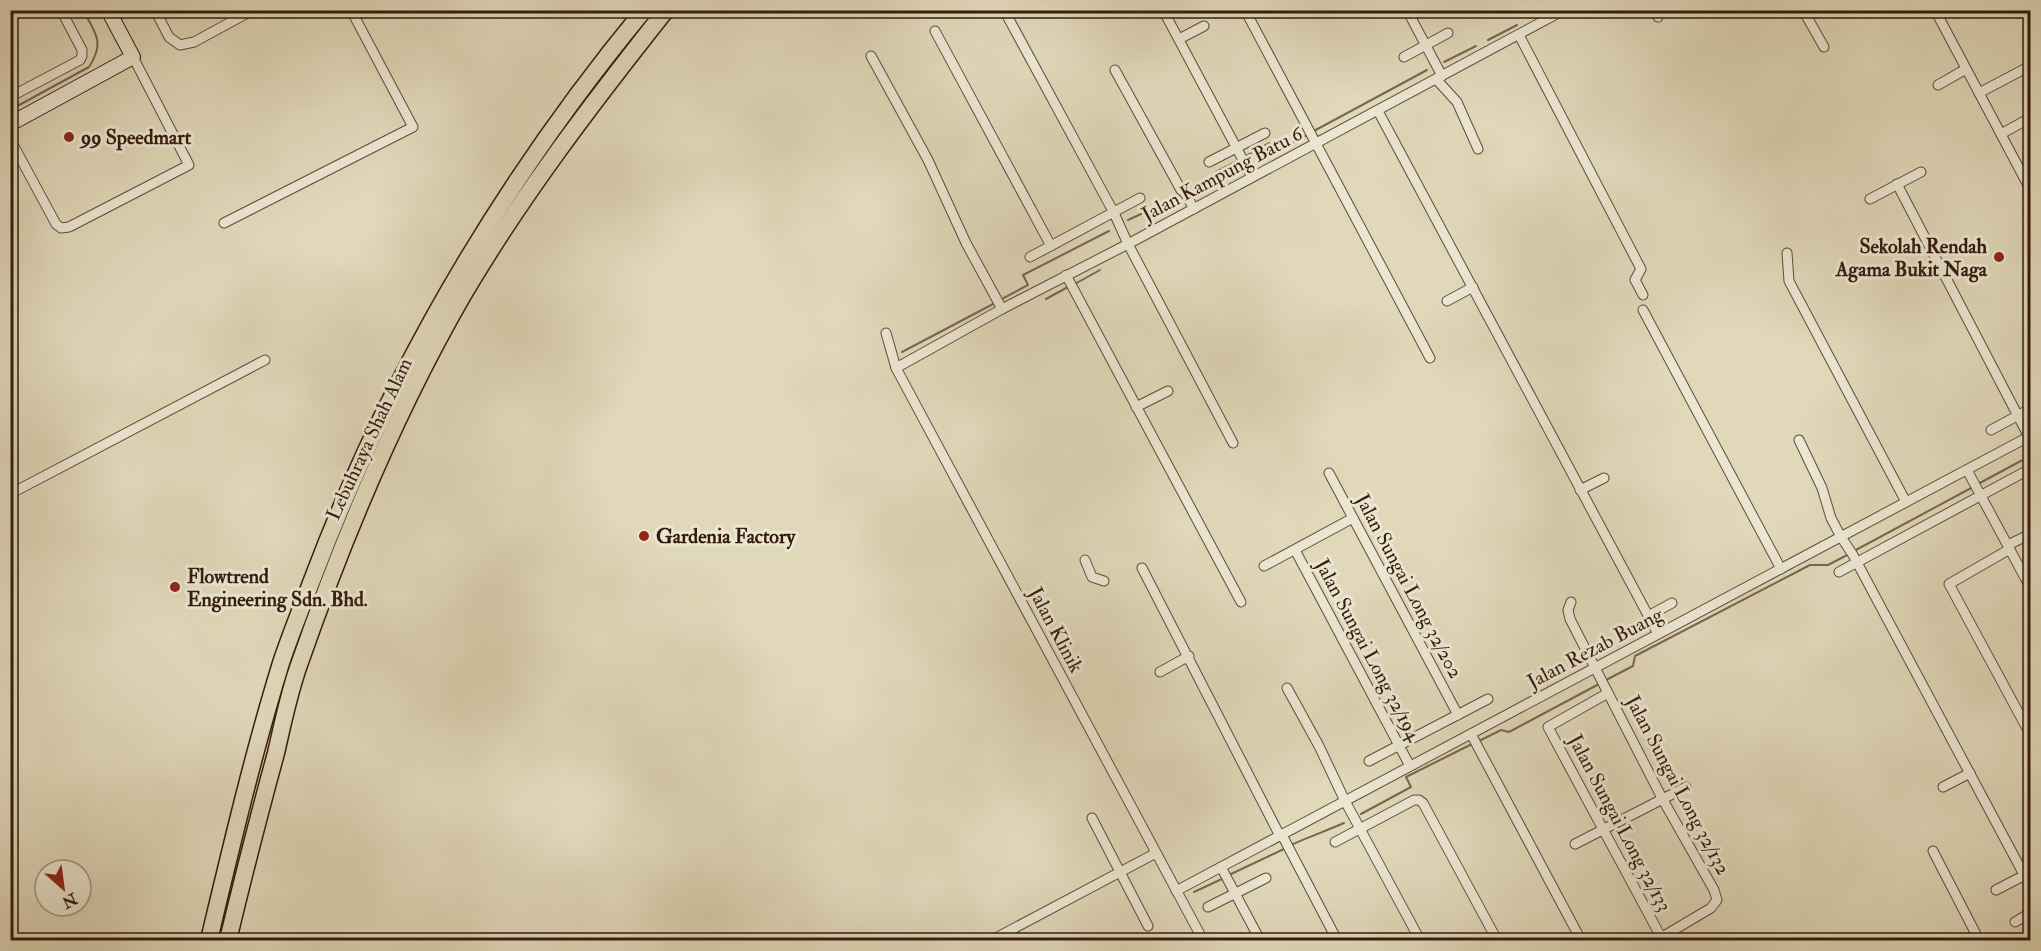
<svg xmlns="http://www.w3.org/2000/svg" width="2041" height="951" viewBox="0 0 2041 951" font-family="'IM FELL Double Pica',serif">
	<rect width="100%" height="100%" fill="#e0d8b9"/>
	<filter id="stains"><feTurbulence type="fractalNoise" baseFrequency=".00333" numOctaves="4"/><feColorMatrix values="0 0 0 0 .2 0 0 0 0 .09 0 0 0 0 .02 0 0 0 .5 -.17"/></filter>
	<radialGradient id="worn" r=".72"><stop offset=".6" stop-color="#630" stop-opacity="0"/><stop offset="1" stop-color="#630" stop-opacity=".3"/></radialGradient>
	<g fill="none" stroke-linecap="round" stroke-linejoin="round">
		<g stroke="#796651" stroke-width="2">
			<polyline points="1530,18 1544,10"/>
			<polyline points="1488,40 1517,25"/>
			<polyline points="1444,62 1476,46"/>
			<path d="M10,110l79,-43c16,-25 7,-33 -6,-57"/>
			<polyline points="1312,132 1427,70"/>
			<polyline points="1244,157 1269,143 1279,150 1307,135"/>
			<polyline points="1190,198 1215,184 1216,172 1239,160"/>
			<polyline points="1128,220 1143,213 1155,217 1185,201"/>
			<polyline points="1073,285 1100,270"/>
			<polyline points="1046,299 1068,287"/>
			<polyline points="1000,300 1028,285 1023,275 1109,231"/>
			<polyline points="902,352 995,303"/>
			<polyline points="1978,484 2030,456"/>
			<polyline points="1854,551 1973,487"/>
			<polyline points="1604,681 1633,666 1635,656 1810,565 1828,565 1849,554"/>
			<polyline points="1479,741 1501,730 1509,732 1599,684"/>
			<polyline points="1361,814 1411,787 1406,777 1474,743"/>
			<path d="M1291,845c17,-8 35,-14 53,-22"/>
			<polyline points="1229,875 1286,848"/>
			<polyline points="1194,892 1224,878"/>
		</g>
		<g stroke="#604a38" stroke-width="11">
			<g id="street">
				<polyline points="155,10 169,37 180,45 194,42 253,10"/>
				<polyline points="1004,10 1114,213 1128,244 1233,443"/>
				<polyline points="1163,10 1252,177"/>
				<polyline points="1245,10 1430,358"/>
				<polyline points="1407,10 1442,76"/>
				<polyline points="1654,10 1658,17"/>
				<polyline points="1803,10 1824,47"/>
				<polyline points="1935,10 2030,189"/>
				<polyline points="10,12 13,10"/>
				<polyline points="935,31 1051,246"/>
				<polyline points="1519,35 1641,269 1635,280 1643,295"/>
				<polyline points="1179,39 1204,26"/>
				<polyline points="871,56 928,160 966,243 1002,309"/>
				<polyline points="1404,57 1448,33"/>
				<polyline points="1115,70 1181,190 1185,193 1194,209"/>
				<polyline points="1436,79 1457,102 1478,149"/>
				<polyline points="1938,85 1966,69"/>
				<polyline points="1979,93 2030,66"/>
				<polyline points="10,97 80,60 82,56 82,50 61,10"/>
				<polyline points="1378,111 1658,634"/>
				<polyline points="2001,134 2030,118"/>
				<polyline points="10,139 56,224 61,228 69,227 189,165 133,57"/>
				<polyline points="1209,162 1265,133"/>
				<polyline points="1897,184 2030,439"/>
				<polyline points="1870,199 1921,172"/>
				<polyline points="224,223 413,127 351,10"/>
				<polyline points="1787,253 1789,281 1906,502"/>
				<polyline points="1030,257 1140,198"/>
				<polyline points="1066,275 1241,602"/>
				<polyline points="1447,301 1473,287"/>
				<polyline points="1643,310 1781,569"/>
				<polyline points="886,333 896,368 1203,940"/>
				<polyline points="896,368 1002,309 1128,244 1564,10"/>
				<polyline points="1136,407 1168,391"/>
				<polyline points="1991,430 2030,409"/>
				<polyline points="1799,440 1822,488 1831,518 1841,537 1853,555 2030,886"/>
				<polyline points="1967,470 2030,587"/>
				<polyline points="1329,473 1458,715"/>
				<polyline points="1580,490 1604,478"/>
				<polyline points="10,494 265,360"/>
				<polyline points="2008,545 2030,534"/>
				<polyline points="2010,549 1949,584 2030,734"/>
				<polyline points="1295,550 1410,766"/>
				<polyline points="1085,560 1092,577 1104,581"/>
				<polyline points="1264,566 1353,518"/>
				<polyline points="1142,568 1280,836"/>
				<polyline points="1839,572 2030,469"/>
				<polyline points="1571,602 1568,610 1570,619 1663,800 1714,890 1717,900 1711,908 1657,940"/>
				<polyline points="1648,616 1672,603"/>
				<polyline points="1160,672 1189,656"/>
				<polyline points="1287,688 1319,746 1345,801 1420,940"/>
				<polyline points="1608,693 1548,727 1661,937"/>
				<polyline points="1471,734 1581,940"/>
				<polyline points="1369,761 1488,699"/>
				<polyline points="1943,787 1970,773"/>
				<polyline points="1092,818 1148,926"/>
				<polyline points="1282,835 1337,940"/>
				<polyline points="1335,842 1414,800 1419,800 1423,803 1497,940"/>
				<polyline points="1575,844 1686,787"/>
				<polyline points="1933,851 1979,940"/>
				<polyline points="1221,867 1260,940"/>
				<polyline points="1996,890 2025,875"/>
				<polyline points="1176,891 2030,436"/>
				<polyline points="1208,907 1266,878"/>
				<polyline points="2015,922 2030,913"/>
				<polyline points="992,940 1156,853"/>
			</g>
		</g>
		<g stroke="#361b0d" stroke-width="16">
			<polyline id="secondary" points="10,124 133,57 108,10"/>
		</g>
		<g stroke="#361b0d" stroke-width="19">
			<g id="highway">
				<path d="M209,940c22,-92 44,-186 72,-277 10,-30 22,-59 33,-88 79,-208 188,-393 330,-565"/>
				<path d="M228,940c15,-62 31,-125 48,-187 7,-30 13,-61 24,-91 44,-126 96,-251 163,-367 59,-100 130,-193 203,-285"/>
			</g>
		</g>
		<use href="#street" stroke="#ebe6d2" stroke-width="9"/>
		<use href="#secondary" stroke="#ebe6d2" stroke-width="14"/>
		<use href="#highway" stroke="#e0d8b9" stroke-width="16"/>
	</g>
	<g fill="#8f2418" stroke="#ebe6d2" stroke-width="2">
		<circle cx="69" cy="137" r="6"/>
		<circle cx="1999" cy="257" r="6"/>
		<circle cx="644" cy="536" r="6"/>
		<circle cx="175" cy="587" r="6"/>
	</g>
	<g text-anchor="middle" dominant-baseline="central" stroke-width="6" stroke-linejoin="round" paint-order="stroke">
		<g font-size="20" font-weight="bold" fill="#361b0d" stroke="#ebe6d2" text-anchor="start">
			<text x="81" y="137">99 Speedmart</text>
			<text x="1987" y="246" text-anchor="end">Sekolah Rendah<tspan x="1987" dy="23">Agama Bukit Naga</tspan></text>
			<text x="656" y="536">Gardenia Factory</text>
			<text x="187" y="576">Flowtrend<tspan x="187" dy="23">Engineering Sdn. Bhd.</tspan></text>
		</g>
		<g font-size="20" fill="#361b0d" stroke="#ebe6d2">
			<text transform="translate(1222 174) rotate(-28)">Jalan Kampung Batu 6</text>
			<text transform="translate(369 439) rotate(-65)">Lebuhraya Shah Alam</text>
			<text transform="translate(1409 586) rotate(62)">Jalan Sungai Long 32/202</text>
			<text transform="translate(1056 630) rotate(62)">Jalan Klinik</text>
			<text transform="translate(1595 648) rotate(-28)">Jalan Rezab Buang</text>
			<text transform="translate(1368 650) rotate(62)">Jalan Sungai Long 32/194</text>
			<text transform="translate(1678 785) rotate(62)">Jalan Sungai Long 32/132</text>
			<text transform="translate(1620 823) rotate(62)">Jalan Sungai Long 32/133</text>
		</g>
	</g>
	<rect width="2041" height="951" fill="none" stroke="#e0d8b9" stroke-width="36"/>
	<rect x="12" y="12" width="2017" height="927" fill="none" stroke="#361b0d" stroke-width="3"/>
	<rect x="18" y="18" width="2005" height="915" fill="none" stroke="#361b0d" stroke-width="1.5"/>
	<g transform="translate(63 888) rotate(152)"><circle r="28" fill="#ebe6d2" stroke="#a39583" stroke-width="1.5"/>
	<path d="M0-4.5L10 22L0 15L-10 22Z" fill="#8f2418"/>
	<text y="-9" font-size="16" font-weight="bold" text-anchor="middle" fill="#361b0d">N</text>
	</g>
	<rect width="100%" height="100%" filter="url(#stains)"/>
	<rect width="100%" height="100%" fill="url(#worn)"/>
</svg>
